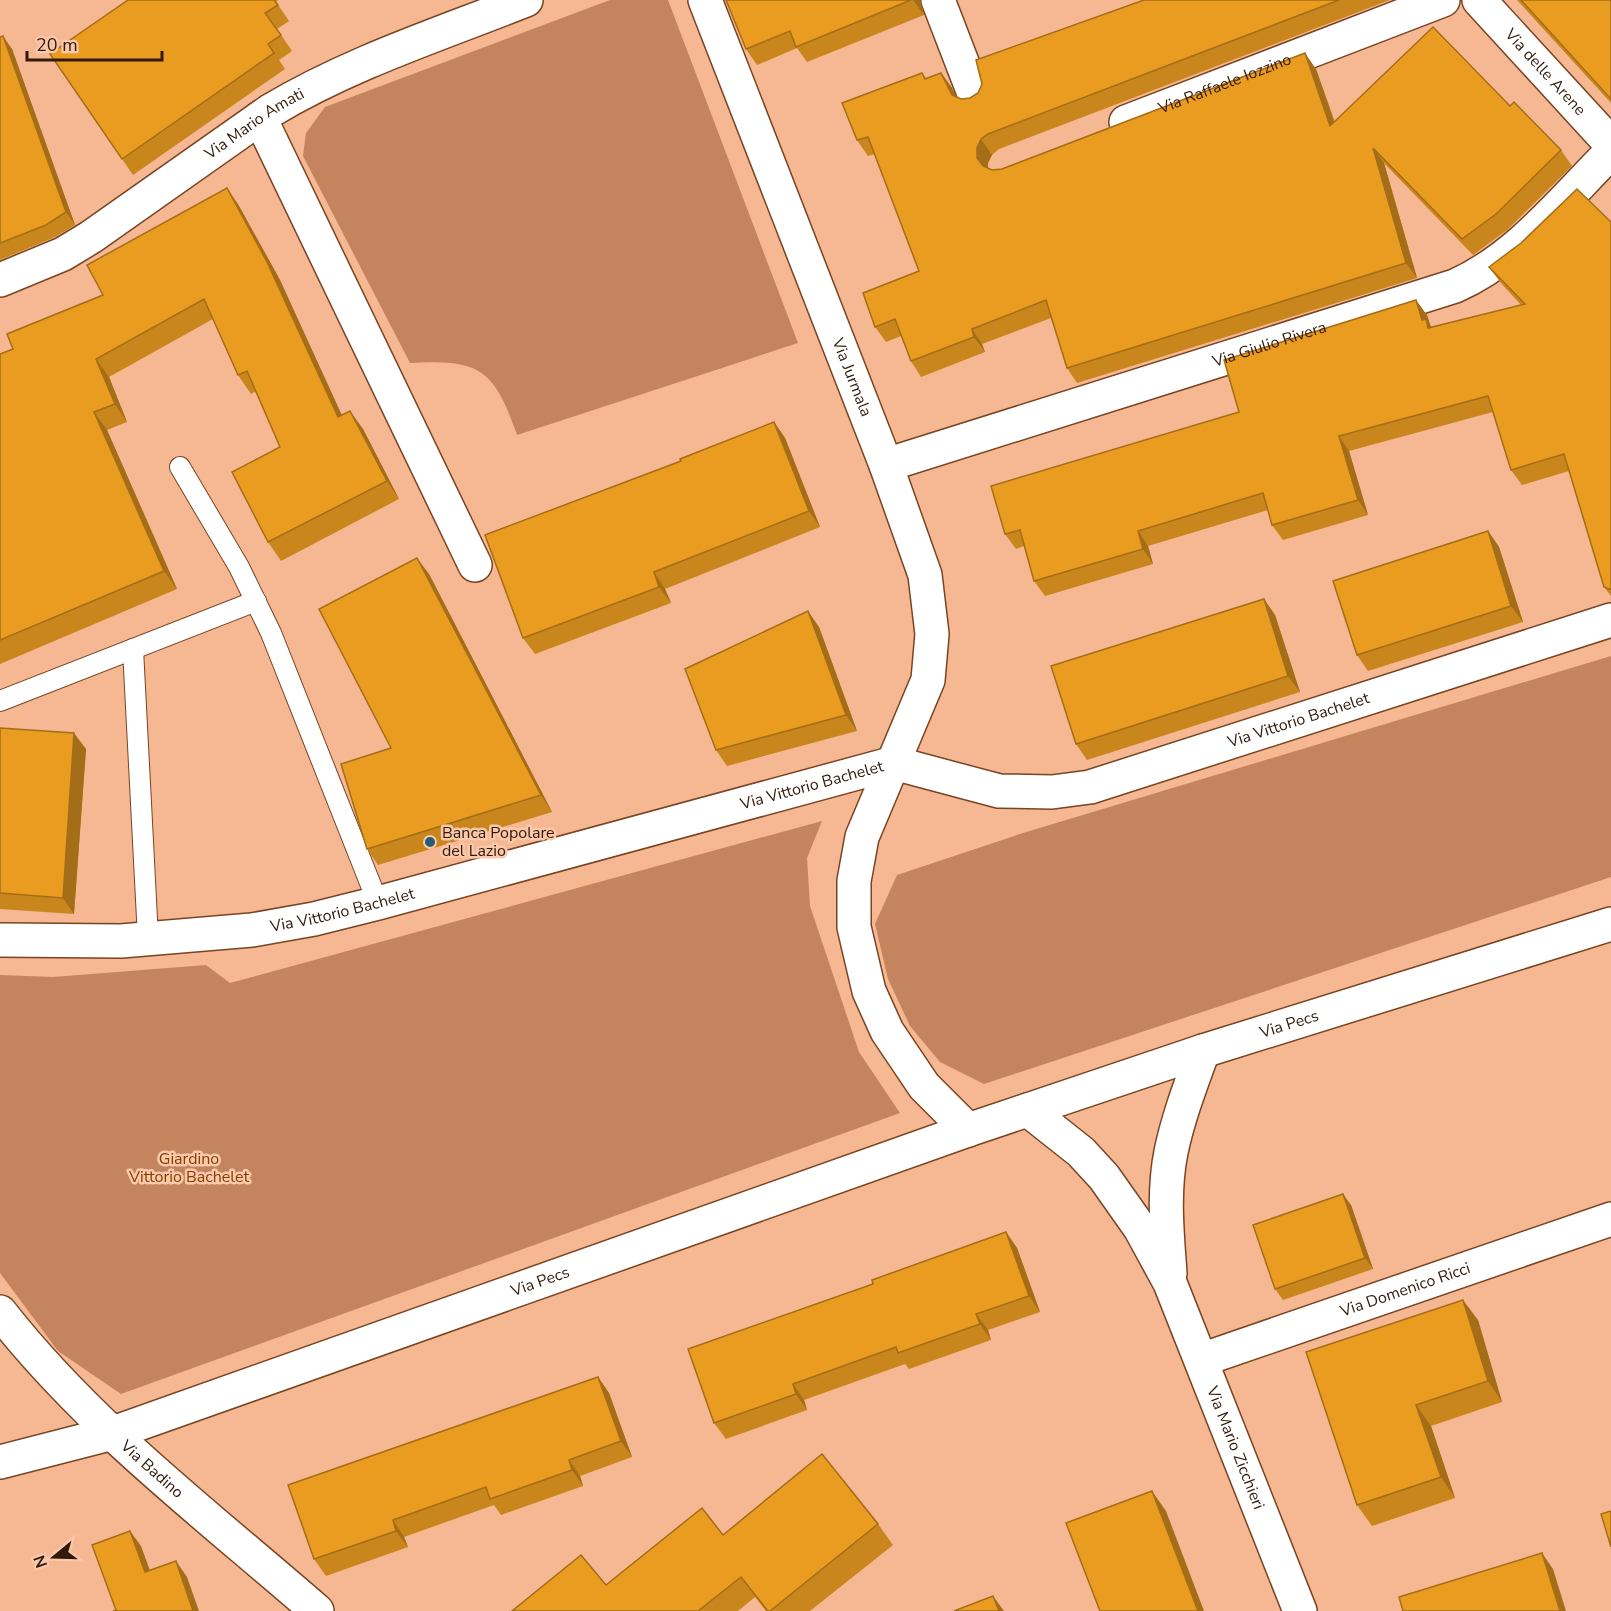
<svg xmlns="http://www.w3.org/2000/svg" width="1611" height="1611" viewBox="0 0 1611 1611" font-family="'Nunito Sans',sans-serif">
	<rect width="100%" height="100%" fill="#f6b793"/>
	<g fill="#c4845e">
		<path d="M610,0h58l130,343 -281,92c-23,-66 -37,-76 -107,-72l-107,-207 3,-23 19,-26z"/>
		<polygon points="1611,656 1611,877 984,1084 940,1062 910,1026 888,979 875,924 897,875 1023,833"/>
		<polygon points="822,821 807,858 810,906 859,1052 900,1113 121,1394 58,1351 0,1273 0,975 53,977 206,965 230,983"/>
	</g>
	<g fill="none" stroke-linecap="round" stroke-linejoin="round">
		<g stroke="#794421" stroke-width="22">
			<g id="lane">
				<polyline points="180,467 239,567 271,633 378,903"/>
				<polyline points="133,649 148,938"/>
				<polyline points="0,701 256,601"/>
			</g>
		</g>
		<g stroke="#794421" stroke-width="36">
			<g id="street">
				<path id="s1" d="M705,0l181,465 39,110 7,59 -4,46 -66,157 -8,44v46l15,64 18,40 37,55 44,44"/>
				<polyline points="938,0 975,96"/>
				<path id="s2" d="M1479,0l132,144"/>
				<polyline points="260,118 475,565"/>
				<path id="s3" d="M1126,122l317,-122"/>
				<path id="s4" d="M0,280l63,-26 28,-17 179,-126c80,-48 170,-77 256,-111"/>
				<path id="s5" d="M886,465l569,-179c63,-28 108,-86 156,-134"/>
				<path id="s6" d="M0,940l121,1 131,-11 62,-11 64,-16 516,-140 105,28 53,1 38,-5 521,-167"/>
				<path id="s7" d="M1028,1110l53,42 23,25 36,51 30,55 130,328"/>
				<path d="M1170,1273c-3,-40 -7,-81 1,-121 7,-34 20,-68 32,-101"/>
				<path id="s8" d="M1201,1360l410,-141"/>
				<path id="s9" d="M0,1462l113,-29 855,-303 235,-79 408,-127"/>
			</g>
		</g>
		<g stroke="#794421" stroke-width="36">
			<g id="secondary">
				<path id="s10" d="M0,1312c89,114 208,204 317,299"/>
			</g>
		</g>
		<use href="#lane" stroke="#fff" stroke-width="20"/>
		<use href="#street" stroke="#fff" stroke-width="33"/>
		<use href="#secondary" stroke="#fff" stroke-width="33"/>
	</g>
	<g fill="#c9861c">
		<polygon points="128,0 278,0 276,2 289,21 277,29 292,51 279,60 285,69 133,175 50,54"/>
		<polygon points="726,0 920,0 924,15 807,62 797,48 757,65 746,49"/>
		<polygon points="1144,0 1390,0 999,149 992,155 988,163 988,168 992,170 1002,169 1316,69 1335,122 1510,106 1561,150 1572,166 1507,230 1473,255 1384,163 1417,278 1077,383 1067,368 1051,318 982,344 985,352 921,377 911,361 901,336 886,342 875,327 919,271 875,154 868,156 857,140 922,73 926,78 941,73 952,88 956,97 961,99 970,98"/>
		<polygon points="1517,0 1611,0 1611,103"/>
		<polygon points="0,37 12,49 75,225 55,237 0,260"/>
		<polygon points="227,188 239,206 280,280 341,415 363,429 399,499 281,561 268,542 280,447 256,391 251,394 238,375 213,319 109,377 127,422 107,430 177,589 0,664 0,354 13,349 103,295"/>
		<polygon points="1611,222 1611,596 1604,587 1569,471 1522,485 1511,470 1493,412 1349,451 1368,515 1283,540 1272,525 1268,510 1148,546 1153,564 1045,596 1034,581 1024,546 1016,549 1005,534 1427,315 1431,327 1521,305 1500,282 1489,267"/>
		<polygon points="774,422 785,438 820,527 665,589 671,603 535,654 523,638 681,461"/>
		<polygon points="1488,531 1499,547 1523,622 1368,671 1357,655"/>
		<polygon points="429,574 552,812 378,865 367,849 391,748"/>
		<polygon points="1264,599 1275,615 1300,692 1087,760 1076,744"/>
		<polygon points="819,627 857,731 727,766 716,750"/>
		<polygon points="0,728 86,749 74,914 0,909"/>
		<polygon points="1351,1205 1373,1269 1283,1300 1275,1289"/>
		<polygon points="1006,1232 1017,1248 1040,1312 988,1330 991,1340 909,1369 905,1364 804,1400 807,1410 726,1439 714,1423 873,1284"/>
		<polygon points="1478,1320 1502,1402 1431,1426 1455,1498 1372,1526 1357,1505 1306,1352"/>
		<polygon points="598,1377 609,1393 632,1457 580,1476 583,1486 501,1515 494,1505 404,1537 408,1547 326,1576 314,1559"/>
		<polygon points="878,1524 893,1545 810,1611 766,1611 755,1597 738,1611 512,1611 606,1585 723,1535"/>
	</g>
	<g fill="#a46d17">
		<polygon points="913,0 920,0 924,15"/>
		<polygon points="3,36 12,49 75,225 66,212"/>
		<polygon points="1305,53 1316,69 1341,142 1330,126"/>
		<polygon points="941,73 952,88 963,110 952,95"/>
		<polygon points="981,139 992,155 988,163 988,173 977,158 977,148"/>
		<polygon points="1373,148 1384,163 1417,278 1406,263"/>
		<polygon points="227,188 239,206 280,280 351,435 338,417"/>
		<polygon points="1416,300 1427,315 1430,325 1436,334 1439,343 1422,320"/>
		<polygon points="972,329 982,344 985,352 974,337"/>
		<polygon points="96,359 109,377 127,422 115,404"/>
		<polygon points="350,411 363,429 399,499 387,481"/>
		<polygon points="94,412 107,430 177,589 164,571"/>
		<polygon points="774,422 785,438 820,527 809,511"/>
		<polygon points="1339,436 1349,451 1368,515 1358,500"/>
		<polygon points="1138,531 1148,546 1153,564 1143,549"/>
		<polygon points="1488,531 1499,547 1523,622 1511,606"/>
		<polygon points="417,558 429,574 552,812 541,795"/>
		<polygon points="654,572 665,589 671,603 659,587"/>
		<polygon points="1264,599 1275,615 1300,692 1288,676"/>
		<polygon points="808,611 819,627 857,731 846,715"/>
		<polygon points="74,733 86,749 74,914 63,898"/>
		<polygon points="1343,1194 1351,1205 1373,1269 1365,1258"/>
		<polygon points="1006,1232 1017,1248 1040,1312 1029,1296"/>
		<polygon points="1463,1300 1478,1320 1502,1402 1488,1381"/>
		<polygon points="976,1314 988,1330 991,1340 980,1324"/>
		<polygon points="598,1377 609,1393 632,1457 621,1441"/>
		<polygon points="793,1384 804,1400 807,1410 796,1394"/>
		<polygon points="1416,1405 1431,1426 1455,1498 1441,1477"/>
		<polygon points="569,1460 580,1476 583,1486 572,1470"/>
		<polygon points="1152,1491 1166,1511 1204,1611 1198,1611"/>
		<polygon points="393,1520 404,1537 408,1547 396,1531"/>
		<polygon points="130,1531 141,1546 156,1587 145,1572"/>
		<polygon points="1542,1553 1553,1569 1566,1611 1560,1611"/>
		<polygon points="176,1561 187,1577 199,1611 193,1611"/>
		<polygon points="993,1596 1004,1611 999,1611"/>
	</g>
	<g fill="#ea9c21" stroke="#a46d17" stroke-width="1.5">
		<polygon points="128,0 274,0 278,5 265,13 281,35 268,44 274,53 122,159 50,54"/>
		<polygon points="726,0 911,0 796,47 790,31 746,49"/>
		<polygon points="1144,0 1339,0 988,134 981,139 977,148 977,158 983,166 992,170 1002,169 1305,53 1330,126 1433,27 1510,106 1514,102 1561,150 1496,214 1462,239 1373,148 1406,263 1067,368 1046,300 972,329 974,337 911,361 895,319 875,327 863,293 919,271 868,137 857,140 842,103 922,73 925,79 941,73 952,95 961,99 970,98 978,93 982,84 976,60"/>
		<polygon points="1521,0 1611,0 1611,99"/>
		<polygon points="3,36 66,212 46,225 0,243 0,37"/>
		<polygon points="227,188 267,262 338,417 350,411 387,481 268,542 232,472 280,447 247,371 238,375 204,299 96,359 115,404 94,412 164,571 0,640 0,354 13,349 7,334 103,295 87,265"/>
		<polygon points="1577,189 1611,222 1611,589 1609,589 1604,587 1564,454 1511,470 1488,396 1339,436 1358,500 1272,525 1263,493 1138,531 1143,549 1034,581 1020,530 1005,534 991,486 1239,412 1224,360 1416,300 1422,320 1426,319 1428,328 1525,304 1489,267 1521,243"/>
		<polygon points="774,422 809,511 654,572 659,587 523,638 485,535 681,461 680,459"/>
		<polygon points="1488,531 1511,606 1357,655 1333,581"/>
		<polygon points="417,558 541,795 367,849 341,764 391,748 319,609"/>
		<polygon points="1264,599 1288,676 1076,744 1051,666"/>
		<polygon points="808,611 846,715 716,750 685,669"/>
		<polygon points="0,728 74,733 63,898 0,893"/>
		<polygon points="1343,1194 1365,1258 1275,1289 1253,1225"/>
		<polygon points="1006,1232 1029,1296 976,1314 980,1324 898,1353 896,1347 793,1384 796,1394 714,1423 688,1349 873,1284 872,1280"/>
		<polygon points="1463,1300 1488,1381 1416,1405 1441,1477 1357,1505 1306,1352"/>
		<polygon points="598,1377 621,1441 569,1460 572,1470 490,1499 486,1487 393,1520 396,1531 314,1559 288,1485"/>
		<polygon points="822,1454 878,1524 770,1611 768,1611 741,1577 698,1611 512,1611 581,1555 606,1585 702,1508 723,1535"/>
		<polygon points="1152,1491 1198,1611 1100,1611 1066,1523"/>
		<polygon points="1611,1511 1611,1547 1601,1514"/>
		<polygon points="130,1531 145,1572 176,1561 193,1611 113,1611 116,1610 92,1545"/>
		<polygon points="1542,1553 1560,1611 1403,1611 1399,1597"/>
		<polygon points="993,1596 999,1611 954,1611"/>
	</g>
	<circle fill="#255d77" stroke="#fbc8aa" stroke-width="2" cx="430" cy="842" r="6"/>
	<g text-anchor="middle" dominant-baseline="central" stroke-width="5" stroke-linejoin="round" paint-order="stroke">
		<g font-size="16" fill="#311a0b" stroke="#fbc8aa">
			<text stroke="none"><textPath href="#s2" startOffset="98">Via delle Arene</textPath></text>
			<text stroke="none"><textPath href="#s3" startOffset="106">Via Raffaele Iozzino</textPath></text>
			<text stroke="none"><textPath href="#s4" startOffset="300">Via Mario Amati</textPath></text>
			<text stroke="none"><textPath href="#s5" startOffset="402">Via Giulio Rivera</textPath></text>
			<text stroke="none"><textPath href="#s1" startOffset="405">Via Jurmala</textPath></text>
			<text stroke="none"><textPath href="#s6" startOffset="1335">Via Vittorio Bachelet</textPath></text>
			<text stroke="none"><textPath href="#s6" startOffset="831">Via Vittorio Bachelet</textPath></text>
			<text stroke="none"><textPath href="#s6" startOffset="345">Via Vittorio Bachelet</textPath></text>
			<text stroke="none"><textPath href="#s9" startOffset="1362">Via Pecs</textPath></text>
			<text stroke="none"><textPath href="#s9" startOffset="570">Via Pecs</textPath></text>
			<text stroke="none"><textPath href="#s8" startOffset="216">Via Domenico Ricci</textPath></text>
			<text stroke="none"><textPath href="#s7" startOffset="404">Via Mario Zicchieri</textPath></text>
			<text stroke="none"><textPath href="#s10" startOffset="219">Via Badino</textPath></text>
		</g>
		<g font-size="16" fill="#311a0b" stroke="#fbc8aa" text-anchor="start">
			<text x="442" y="833">Banca Popolare<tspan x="442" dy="18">del Lazio</tspan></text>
		</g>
		<g font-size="16" fill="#813e07" stroke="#fbc8aa">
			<text x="189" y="1159">Giardino<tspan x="189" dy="18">Vittorio Bachelet</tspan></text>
		</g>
	</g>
	<g transform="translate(54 1557) rotate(251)" stroke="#fbc8aa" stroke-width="4.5" paint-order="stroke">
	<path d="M0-4.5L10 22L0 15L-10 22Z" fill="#311a0b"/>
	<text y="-9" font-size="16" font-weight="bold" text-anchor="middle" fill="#311a0b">N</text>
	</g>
	<path d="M27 51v9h135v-9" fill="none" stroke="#311a0b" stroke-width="3"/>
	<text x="36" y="51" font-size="18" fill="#311a0b" stroke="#fbc8aa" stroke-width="4.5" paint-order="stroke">20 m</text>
</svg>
